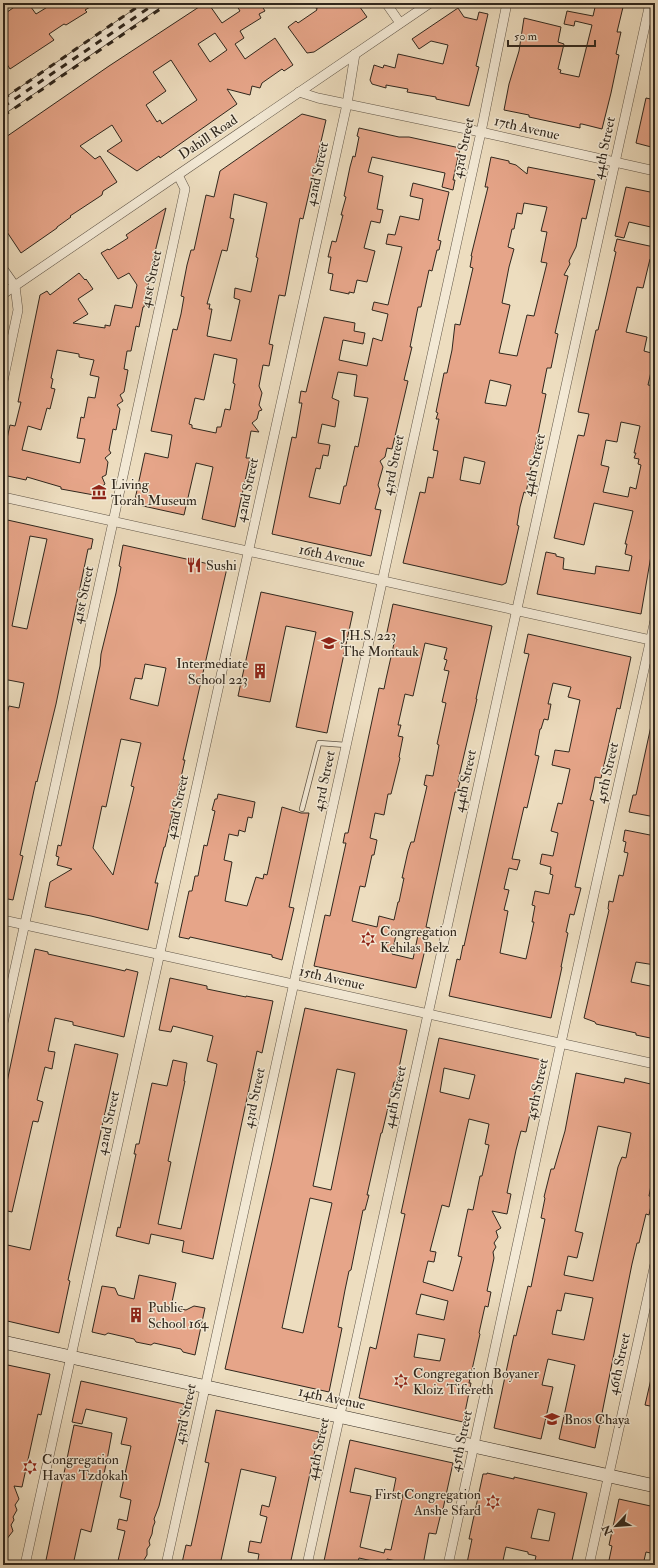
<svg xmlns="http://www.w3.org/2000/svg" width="658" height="1568" font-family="'IM FELL Double Pica',serif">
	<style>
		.building { fill: #e6a589; stroke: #30271d; fill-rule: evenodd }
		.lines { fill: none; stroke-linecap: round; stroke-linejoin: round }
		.service-casing { stroke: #5f5446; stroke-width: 6 }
		.minor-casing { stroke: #5f5446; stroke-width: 10 }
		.secondary-casing { stroke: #30271d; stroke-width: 14 }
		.service { stroke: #f3e9d5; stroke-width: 4.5 }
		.minor { stroke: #f3e9d5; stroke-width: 9 }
		.secondary { stroke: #f3e9d5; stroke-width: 13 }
		.rail { stroke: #30271d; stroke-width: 3; stroke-dasharray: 7 7; stroke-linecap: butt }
		.labels { text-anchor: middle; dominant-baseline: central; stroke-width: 3; stroke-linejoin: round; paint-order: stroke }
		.street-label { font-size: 14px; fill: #30271d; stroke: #f3e9d5 }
		.poi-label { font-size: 14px; fill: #30271d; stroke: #f3e9d5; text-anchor: start }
	</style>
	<rect width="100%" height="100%" fill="#edddbf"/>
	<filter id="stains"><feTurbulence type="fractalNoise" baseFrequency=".005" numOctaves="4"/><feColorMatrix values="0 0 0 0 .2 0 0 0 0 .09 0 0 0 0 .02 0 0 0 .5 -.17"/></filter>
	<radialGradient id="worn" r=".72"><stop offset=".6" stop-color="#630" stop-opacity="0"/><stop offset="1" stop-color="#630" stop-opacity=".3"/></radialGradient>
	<g class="building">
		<polygon points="20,3 28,3 36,14 54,3 97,3 85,10 87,12 66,25 64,24 49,34 54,40 10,69 3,58 3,15"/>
		<path d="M205,3H208L222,23L240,11L235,3H260L265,11L259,14L261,18L240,31L244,38L235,44L245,59L275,38L293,65L284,71L282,69L262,83L260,88L252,86L250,95L227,89L237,104L160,158L159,156L137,171L107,151L122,141L112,125L80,146L95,159L100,156L117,182L103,191L102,195L70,216L71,217L57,227V228L21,253L7,232L8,231L3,223V139L109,66ZM215,33L227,50L210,62L198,44ZM171,60L197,100L162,124L160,120L157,122L146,105L166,91L153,72Z"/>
		<polygon points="315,3 357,3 367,17 314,52 307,53 288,27 296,21 298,23 317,10 316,8 318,8"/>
		<polygon points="596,3 624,3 617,32 621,32 616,54 619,55 611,93 602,129 582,124 580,124 580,128 529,117 529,115 504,110 509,84 519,51 524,18 561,27 558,42 564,44 558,69 561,70 560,73 579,77 592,25 575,21 574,26 564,24 567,11 593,16"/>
		<polygon points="458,8 464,17 477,20 479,12 488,14 476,66 479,67 469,106 436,99 436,97 407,92 408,89 386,85 386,88 372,84 370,80 374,65 383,68 384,65 395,68 398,54 443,64 448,45 431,41 419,49 412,39"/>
		<polygon points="646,98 655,100 655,148 636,143"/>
		<path d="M302,114L326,120L303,219L300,218L285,296L279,295L269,344L273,345L269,366L263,365L259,386L262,393L259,405L262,410L259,411L257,419L252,423L259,432L251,431L246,458H250L235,527L202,519L213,467L196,463L184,515L134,504L145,453L168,458L172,435L151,431L173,329L177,330L181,314L184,297L181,296L187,265L191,250H194L206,195L214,197L220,171ZM234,194L267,203L256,257L258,258L251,292L235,288L234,298L240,300L231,341L207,336L212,309H209L210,304H207L222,250L227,251L234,219L230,218ZM214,354L237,359L233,383L235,384L230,410L225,409L221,427H217L216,433L192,428V425L189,424L195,398L204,400Z"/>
		<polygon points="359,128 399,137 409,137 460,148 453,180 455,180 453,190 442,187 445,173 372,157 368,172 383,176 377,209 383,210 380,223 371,221 364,248 375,251 367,282 357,280 354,293 349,292 349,294 330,290 333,274 328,273 331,257 328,257 332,241 336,242 343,215 341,215 346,197 344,196 350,167 353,156 355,157 359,137 357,136"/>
		<path d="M491,157L509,161V163L516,165L527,174L528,167L595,180L586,219L582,218L576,247L569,261L570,264L564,275L568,276L555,333L558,334L551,368H547L542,393L546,394L530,472L526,493L524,492L520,507L517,525L519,526L506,583L502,585L403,563L420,492L425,493L428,477L433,478L438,451L433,450L439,419H436L438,413L436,412L444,373H447L452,350L455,324L460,325L470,281L473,268L470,267L472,256H471L488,187H485ZM524,203L547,207L541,231L547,232L541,262L547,263L534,316L527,315L517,356L499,353L510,305L502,303L509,267L514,249L508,247L512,229H514L517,213L522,214ZM490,380L511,385L506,406L485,403ZM464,457L485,462L480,484L460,480Z"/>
		<path d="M413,183L449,192L438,240L441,241L439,250H437L432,271L429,270L421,307H418L410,347H412L404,380L408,381L392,449L387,448L385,457L380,461L383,467L378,485L380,490L375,509L381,510L371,556L272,534L292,437L296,438L298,426L302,403H299L301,391L306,392L324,317L355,323L354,331L365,333L363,344L343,340L339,360L367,366L373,338L382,341L388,314L372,310L374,302L388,305L402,247L386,244L388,234L395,235L400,216L419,220L423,199L410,196ZM338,372L357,375L354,396L368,398L358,447L355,446L346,486H344L340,504L309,497L316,468L320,469L323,455L328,456L330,445L318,443L322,424L335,427L339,401L332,398Z"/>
		<polygon points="626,187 655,193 655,228 629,222 624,238 615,236"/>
		<path d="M166,208L152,264L144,307H143L139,327L136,326L131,351H127L124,369L128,370L124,392L120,395L123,401L117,405L120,409L116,430L113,429L109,450L111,453L105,458L108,462L106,475L102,477L105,484L100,488L105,497L61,489V487L27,477L26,480L3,475V457L10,425L15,426L21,402H18L40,295L47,291L50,295L79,273L85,280L86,279L93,289L78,299L88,314L73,323L105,328V325L110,326L115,305L132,308L137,285L129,273L118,279L101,253L108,249L109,250L128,238L126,235ZM57,350L79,354V357L94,360L90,375L99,377L95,398L88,397L84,418L81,417L77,438L85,439L80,463L22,450L28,426L41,430L47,408L50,409L55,389L51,388L53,379L51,378Z"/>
		<path d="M617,239L654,247L651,259H650L643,288L637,287L626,332L647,337L644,351L655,354L648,385L655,386V532L652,536L653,544L641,614L537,594L546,552L556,554V556L564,558L563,569L595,574L596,566L629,571L632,556L625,554L627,544H625L633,511L594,503L584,545L554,538L578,435L584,436L589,414L578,412L596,330H598L606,296L616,252L614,251ZM621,422L640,426L634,453H636L634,458L639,459L638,464L641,465L636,489L630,487L628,497L603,492L609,467L601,465L606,440L617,442Z"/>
		<path d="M3,519L93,539L91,549H88L56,704L37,782L36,781L20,855L23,856L13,900L3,898V713L7,714L9,706L19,708L24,683L3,679ZM30,536L47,539L27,629L12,626Z"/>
		<path d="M123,545L227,568L183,760H185L165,847H164L155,883H158L148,930L91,916L45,907L50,882L72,869L57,865L59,857L56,856L58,845L61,846L100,666L101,654L116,593L121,567L119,566ZM145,664L166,668L158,706L130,699L135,678L142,679ZM121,739L141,743L131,786L134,787L113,875L93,848L102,806L106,807Z"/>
		<polygon points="261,592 353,612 327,733 296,727 316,632 286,626 270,702 238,696"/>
		<path d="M393,604L492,626L476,699H477L458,781L460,782L457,792H455L426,927L430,928L416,988L314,966L325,915L330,916L346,843H343L345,833H348L379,688L384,689L386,679L395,639L386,637ZM425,643L447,648L444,659L447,660L444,670L449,671L442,702L446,703L437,744L439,745L433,776L426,775L424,785L427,786L414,842H411L408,851L402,878H404L399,902H398L394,920L379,916L377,927L352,921L360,886L365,887L372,855H374L377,840L370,838L375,813L384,815L388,794H391L400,758L399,757L403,737L398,736L401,725H398L405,694L413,696ZM397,930L418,935L413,959L392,954Z"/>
		<path d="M528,634L631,657L620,709L617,708L601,778L595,777L593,789L590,800L594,801L575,887L581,888L574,915L570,914L566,932L568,933L561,967H562L551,1018L449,996L457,959L460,960L463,945L464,946L526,666L529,654L524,653ZM553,683L571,687L568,697L580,700L569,752L555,750L552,765L570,769L562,804L558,803L551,831L558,833L553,856L542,854L540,864L551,867L550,874L553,875L549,894L535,891L532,905L535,906L532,922H534L526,959L500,953L508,911L504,910L509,890L504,889L509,868L517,870L520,860L512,859L524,807L527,808L539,756L535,755L540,729H541L544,719L548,720L551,704H548Z"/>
		<polygon points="651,726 655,727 655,817 629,812 633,795 636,795"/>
		<polygon points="218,794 255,802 252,818 248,817 245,832 239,830 238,836 229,834 224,860 232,862 225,901 247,906 256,877 263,879 264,874 267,875 282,807 301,813 309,813 289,907 294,908 282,960 272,957 272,955 190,937 189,939 179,937 189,891 192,891 195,876 198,876 204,845 207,846 215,811 212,810 215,799 217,799"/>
		<polygon points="625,830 655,836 655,864 652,878 655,879 655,943 652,955 655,956 655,965 636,962 631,982 655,987 655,1039 636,1035 636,1033 596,1024 595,1022 584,1018 609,910 608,909 609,901 613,902 619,875 623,876 628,853 624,852 626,842 623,841"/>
		<polygon points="35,949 48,952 48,954 112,968 125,971 126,969 138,972 124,1037 73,1025 73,1022 55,1018 48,1051 55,1052 52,1069 45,1067 37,1100 43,1102 38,1122 33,1121 12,1212 3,1210 3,1101"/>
		<polygon points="170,978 207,986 207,989 246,997 246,996 273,1001 262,1053 257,1051 213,1259 182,1252 184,1241 151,1234 149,1244 116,1236 118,1227 120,1228 136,1154 134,1154 136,1144 139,1144 152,1083 167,1086 173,1060 187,1063 184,1081 185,1081 168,1161 171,1162 158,1224 181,1229 215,1074 217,1064 207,1061 213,1036 173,1026 171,1032 159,1030"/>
		<path d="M305,1008L407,1030L396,1082H394L382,1133H381L367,1195H369L365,1210H363L351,1270L349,1271L345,1290L338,1327L342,1328L329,1392L225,1369L272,1162ZM337,1069L355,1073L331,1190L313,1186ZM310,1198L332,1203L303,1333L282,1328Z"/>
		<path d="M439,1038L542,1060L526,1132L521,1131L516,1150L507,1193L511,1194L507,1214L492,1211L501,1228L496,1231L498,1237L494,1243L496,1247L493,1252L494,1258L487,1291L491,1292L488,1307L485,1306L479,1333L480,1334L469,1383H471L463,1422L359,1398L370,1347L376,1349L379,1335L405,1214L401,1213ZM444,1068L475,1075L469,1099L440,1092ZM469,1119L489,1124L485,1144L489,1145L482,1176H480L473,1210L468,1209L458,1256L462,1257L453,1291L423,1282L428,1261L434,1262L436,1252L430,1251L442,1205L449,1207ZM421,1294L448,1301L444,1320L416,1314ZM418,1334L445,1339L440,1361L414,1357Z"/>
		<polygon points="75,1044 118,1054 68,1280 70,1281 59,1333 3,1320 3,1244 30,1250"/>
		<path d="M576,1073L624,1083L625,1078L655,1085V1164L649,1196L653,1197L649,1215L646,1214L639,1243H637L632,1264L595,1448L559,1439L575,1365L548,1359L542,1385L553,1387L541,1439L494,1428L514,1335L516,1336L528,1286L531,1287L545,1219L541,1218L545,1198L544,1197L551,1169H554L565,1131ZM598,1126L631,1133L626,1158L622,1157L618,1167L593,1281L564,1275L568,1256L577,1258L583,1233L575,1231L576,1227ZM565,1293L593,1298L584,1340L552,1334L557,1310L561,1311Z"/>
		<polygon points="139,1275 176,1283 171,1307 186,1310 194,1306 205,1308 195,1355 183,1352 181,1349 154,1343 151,1345 136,1342 134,1339 108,1333 105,1335 92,1332 102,1286 115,1288 118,1295 134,1299"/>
		<polygon points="3,1364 50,1374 41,1415 38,1414 22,1487 14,1486 19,1499 15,1505 17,1510 13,1517 14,1520 11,1525 13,1531 3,1544"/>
		<polygon points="651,1379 655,1380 655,1407 645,1405"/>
		<polygon points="81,1381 184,1404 159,1506 154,1519 155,1522 153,1527 152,1534 149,1541 150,1545 147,1549 147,1555 144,1560 146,1565 117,1565 125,1531 117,1529 119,1519 127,1521 131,1500 120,1497 131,1446 121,1444 127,1418 86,1409 82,1424 72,1422"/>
		<polygon points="216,1410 319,1432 290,1565 257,1565 259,1554 248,1552 250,1541 261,1543 267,1517 260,1515 262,1505 269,1507 276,1477 241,1469 220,1565 190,1565 182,1563 186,1545 191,1546 197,1519 209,1463 205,1462"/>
		<polygon points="74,1425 112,1433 107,1460 91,1532 81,1529 73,1565 45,1565"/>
		<path d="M350,1440L453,1463L443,1509H442L436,1534L429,1533L423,1565H414L387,1559L386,1564L359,1558L357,1565H341L324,1561ZM355,1468L396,1478L393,1493L403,1495L391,1550L385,1549L384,1553L360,1547L371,1496L350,1492Z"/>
		<path d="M487,1473L514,1479V1477L587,1493L571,1565H534L536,1556L528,1554V1552L506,1547L502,1565H476L467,1563L472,1539H469L483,1474H487ZM538,1509L555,1513L549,1541L531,1538Z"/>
		<polygon points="619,1499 655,1507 655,1554 646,1552 643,1565 608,1565 612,1546 609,1545"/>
	</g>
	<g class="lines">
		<g class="service-casing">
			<polyline id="service" points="302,809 319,743 346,745"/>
		</g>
		<g class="minor-casing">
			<g id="minor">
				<polyline points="386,3 400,23"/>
				<polyline points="299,92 318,98 481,132 655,171"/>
				<polyline points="3,269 15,286 18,310 3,381"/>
				<polyline points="3,294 430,3"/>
				<polyline points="3,497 655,641"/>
				<polyline points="3,920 655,1064"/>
				<polyline points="3,1023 113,522 185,189 178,175"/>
				<polyline points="25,1565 347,104 355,54"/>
				<polyline points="166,1565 481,132 507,3"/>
				<polyline points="307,1565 650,3"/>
				<polyline points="448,1565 564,1029 655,620"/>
				<polyline points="589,1565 655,1264"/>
			</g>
		</g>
		<g class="secondary-casing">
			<g id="secondary">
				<polyline points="3,107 155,3"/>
				<polyline points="3,1342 655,1486"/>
			</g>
		</g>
		<use href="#service" class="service"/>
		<use href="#minor" class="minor"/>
		<use href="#secondary" class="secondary"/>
		<g class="rail">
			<polyline points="3,99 143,3"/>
			<polyline points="3,107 156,3"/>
			<polyline points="3,116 169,3"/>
		</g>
	</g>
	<defs>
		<g id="museum-bare" transform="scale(1.2)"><path d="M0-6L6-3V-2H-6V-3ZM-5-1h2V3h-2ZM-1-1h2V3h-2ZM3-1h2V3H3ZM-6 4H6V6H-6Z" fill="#8f2418" stroke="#f3e9d5" stroke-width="2.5" paint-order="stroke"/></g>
		<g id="restaurant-bare" transform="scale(1.2)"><path d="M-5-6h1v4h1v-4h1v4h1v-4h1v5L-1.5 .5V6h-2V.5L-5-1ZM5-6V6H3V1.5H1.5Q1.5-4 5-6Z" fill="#8f2418" stroke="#f3e9d5" stroke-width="2.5" paint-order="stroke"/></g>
		<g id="school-bare" transform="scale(1.2)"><path d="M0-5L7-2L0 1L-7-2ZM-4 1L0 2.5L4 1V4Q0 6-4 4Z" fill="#8f2418" stroke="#f3e9d5" stroke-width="2.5" paint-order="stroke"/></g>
		<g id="building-bare" transform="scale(1.2)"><path d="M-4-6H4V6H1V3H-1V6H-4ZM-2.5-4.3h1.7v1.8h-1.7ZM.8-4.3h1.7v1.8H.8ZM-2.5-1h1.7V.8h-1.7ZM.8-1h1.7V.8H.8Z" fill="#8f2418" stroke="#f3e9d5" stroke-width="2.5" paint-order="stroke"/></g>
		<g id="synagogue-bare" transform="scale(1.2)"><path d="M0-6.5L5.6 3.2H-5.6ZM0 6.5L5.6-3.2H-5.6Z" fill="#8f2418" stroke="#f3e9d5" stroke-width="2.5" paint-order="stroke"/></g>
	</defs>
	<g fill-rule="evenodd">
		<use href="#museum-bare" x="99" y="492"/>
		<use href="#restaurant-bare" x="194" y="565"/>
		<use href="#school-bare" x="329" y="643"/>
		<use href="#building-bare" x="260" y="671"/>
		<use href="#synagogue-bare" x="368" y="939"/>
		<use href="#building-bare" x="136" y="1315"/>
		<use href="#synagogue-bare" x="401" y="1381"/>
		<use href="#school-bare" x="552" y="1419"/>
		<use href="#synagogue-bare" x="30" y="1467"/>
		<use href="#synagogue-bare" x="493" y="1502"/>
	</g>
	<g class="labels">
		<g class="street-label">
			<text transform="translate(527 128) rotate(13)">17th Avenue</text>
			<text transform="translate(208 137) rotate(-34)">Dahill Road</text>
			<text transform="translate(463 148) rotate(-78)">43rd Street</text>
			<text transform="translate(604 148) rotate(-78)">44th Street</text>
			<text transform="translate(317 174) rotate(-78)">42nd Street</text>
			<text transform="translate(151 279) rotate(-78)">41st Street</text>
			<text transform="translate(393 465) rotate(-78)">43rd Street</text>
			<text transform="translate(534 465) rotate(-78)">44th Street</text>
			<text transform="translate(247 490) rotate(-78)">42nd Street</text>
			<text transform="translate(332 556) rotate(12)">16th Avenue</text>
			<text transform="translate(83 595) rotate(-78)">41st Street</text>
			<text transform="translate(607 773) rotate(-77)">45th Street</text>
			<text transform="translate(324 781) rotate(-78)">43rd Street</text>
			<text transform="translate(465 781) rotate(-78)">44th Street</text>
			<text transform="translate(177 807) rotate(-78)">42nd Street</text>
			<text transform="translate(332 978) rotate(13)">15th Avenue</text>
			<text transform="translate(537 1089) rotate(-78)">45th Street</text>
			<text transform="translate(395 1097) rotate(-78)">44th Street</text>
			<text transform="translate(254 1098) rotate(-78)">43rd Street</text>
			<text transform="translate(108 1123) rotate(-78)">42nd Street</text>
			<text transform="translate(619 1364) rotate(-78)">46th Street</text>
			<text transform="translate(332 1398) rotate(12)">14th Avenue</text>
			<text transform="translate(185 1414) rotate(-78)">43rd Street</text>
			<text transform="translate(461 1441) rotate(-78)">45th Street</text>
			<text transform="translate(318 1449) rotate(-78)">44th Street</text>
		</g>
		<g class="poi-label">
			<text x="111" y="484">Living<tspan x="111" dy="16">Torah Museum</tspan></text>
			<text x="206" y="565">Sushi</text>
			<text x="341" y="635">J.H.S. 223<tspan x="341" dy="16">The Montauk</tspan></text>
			<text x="248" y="663" text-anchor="end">Intermediate<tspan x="248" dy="16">School 223</tspan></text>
			<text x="380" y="931">Congregation<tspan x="380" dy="16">Kehilas Belz</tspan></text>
			<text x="148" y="1307">Public<tspan x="148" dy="16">School 164</tspan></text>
			<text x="413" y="1373">Congregation Boyaner<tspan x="413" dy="16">Kloiz Tifereth</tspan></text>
			<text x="564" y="1419">Bnos Chaya</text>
			<text x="42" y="1459">Congregation<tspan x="42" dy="16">Havas Tzdokah</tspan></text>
			<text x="481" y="1494" text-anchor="end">First Congregation<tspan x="481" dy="16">Anshe Sfard</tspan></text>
		</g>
	</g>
	<rect width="658" height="1568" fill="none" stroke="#edddbf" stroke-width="16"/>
	<rect x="4" y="4" width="650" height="1560" fill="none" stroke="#30271d" stroke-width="2"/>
	<rect x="8" y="8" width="642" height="1552" fill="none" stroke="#30271d"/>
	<g transform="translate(616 1526) rotate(244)" stroke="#f3e9d5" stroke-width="3" paint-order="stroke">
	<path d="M0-3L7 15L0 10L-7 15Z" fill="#30271d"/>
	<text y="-6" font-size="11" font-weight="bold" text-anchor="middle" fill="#30271d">N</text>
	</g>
	<path d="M508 40v6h87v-6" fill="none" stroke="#30271d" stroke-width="2"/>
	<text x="514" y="40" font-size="12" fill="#30271d" stroke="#f3e9d5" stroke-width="3" paint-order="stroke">50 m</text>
	<rect width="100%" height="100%" filter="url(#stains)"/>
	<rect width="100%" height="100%" fill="url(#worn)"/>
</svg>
